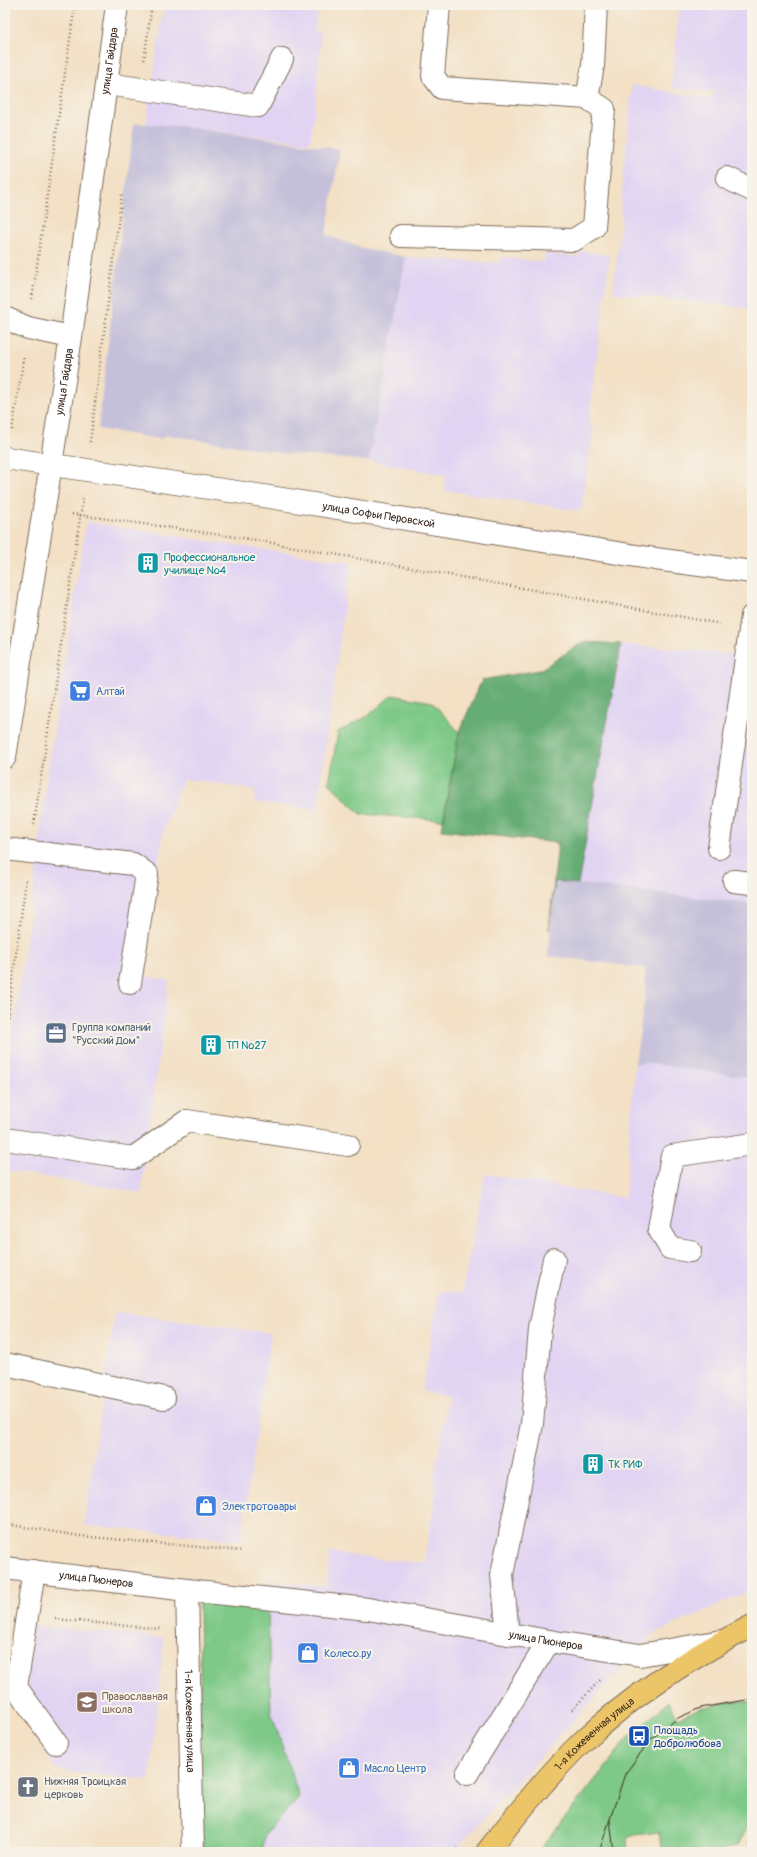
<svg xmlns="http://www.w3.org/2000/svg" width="757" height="1857" font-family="Pangolin,sans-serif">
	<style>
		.built { fill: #e1d4f3 }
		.industrial { fill: #c5c0da }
		.green { fill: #7ec987; stroke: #5c7a52 }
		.forest { fill: #66ad74; stroke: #506c49 }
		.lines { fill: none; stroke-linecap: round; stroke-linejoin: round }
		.minor-casing { stroke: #7b6a58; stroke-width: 24 }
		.major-casing { stroke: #7b6a58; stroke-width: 24 }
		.path { stroke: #7b6a58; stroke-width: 2.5; stroke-dasharray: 1 3; stroke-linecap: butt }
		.minor { stroke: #fff; stroke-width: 22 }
		.major { stroke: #edc569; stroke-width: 22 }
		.tram { stroke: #3b2a1e; stroke-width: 1 }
		.labels { text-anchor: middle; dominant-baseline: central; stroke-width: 4; stroke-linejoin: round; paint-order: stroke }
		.street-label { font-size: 11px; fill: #3b2a1e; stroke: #f7f3e8 }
		.culture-label { font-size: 11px; fill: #0d838f; stroke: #f7f3e8; text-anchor: start }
		.shop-label { font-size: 11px; fill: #366cbe; stroke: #f7f3e8; text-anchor: start }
		.service-label { font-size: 11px; fill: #4e5e75; stroke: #f7f3e8; text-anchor: start }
		.education-label { font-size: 11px; fill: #785e54; stroke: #f7f3e8; text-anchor: start }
		.transit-label { font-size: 11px; fill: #164399; stroke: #f7f3e8; text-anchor: start }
		.worship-label { font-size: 11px; fill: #5b616d; stroke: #f7f3e8; text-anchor: start }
	</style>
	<rect width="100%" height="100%" fill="#f7f3e8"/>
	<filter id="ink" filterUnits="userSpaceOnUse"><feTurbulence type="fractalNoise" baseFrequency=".025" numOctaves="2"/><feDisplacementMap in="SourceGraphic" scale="8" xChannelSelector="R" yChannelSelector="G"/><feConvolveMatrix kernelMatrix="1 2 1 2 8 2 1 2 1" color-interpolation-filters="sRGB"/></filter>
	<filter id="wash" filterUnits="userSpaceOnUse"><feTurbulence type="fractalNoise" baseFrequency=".012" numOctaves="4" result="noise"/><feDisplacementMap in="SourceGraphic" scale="16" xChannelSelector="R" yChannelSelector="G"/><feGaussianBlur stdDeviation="0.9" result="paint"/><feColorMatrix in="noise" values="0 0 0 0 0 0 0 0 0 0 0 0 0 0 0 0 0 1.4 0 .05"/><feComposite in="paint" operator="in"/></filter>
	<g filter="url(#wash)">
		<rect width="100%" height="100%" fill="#f3e0c5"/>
		<g class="built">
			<polygon points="164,5 318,5 315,31 321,33 316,102 310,143 178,126 146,124"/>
			<polygon points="679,5 752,5 752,309 613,293 622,212 620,211 632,85 711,99 715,92 672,88"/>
			<polygon points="579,251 610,255 588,425 593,426 593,431 581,511 444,490 446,475 369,461 406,257 499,263 500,257 544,262 545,253 578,257"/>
			<polygon points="86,522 220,543 352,562 346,594 317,810 254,802 255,790 183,779 163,833 140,976 169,980 141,1193 5,1170 5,1087 35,879 47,774"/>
			<polygon points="621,644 752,656 752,904 578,884"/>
			<polygon points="646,1063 752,1078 752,1590 653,1634 464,1840 455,1852 262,1852 265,1834 299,1797 271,1712 268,1581 327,1587 329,1552 375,1559 424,1563 435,1497 434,1476 448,1396 422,1391 439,1291 462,1293 485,1174 625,1198 635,1064"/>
			<polygon points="115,1312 271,1333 241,1540 84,1525"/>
			<polygon points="26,1625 164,1638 150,1780 68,1772 55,1769 26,1717"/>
		</g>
		<g class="industrial">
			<polygon points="134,123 178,126 340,149 326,235 364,249 406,257 369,461 289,454 168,435 160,439 98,429"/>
			<polygon points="555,881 752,904 752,1078 646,1063 635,1064 646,990 645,968 548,956"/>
		</g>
		<g class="green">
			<polygon points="392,695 432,702 459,732 443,820 360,814 329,783 338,732 368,716"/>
			<polygon points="199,1602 268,1611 271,1712 299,1797 265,1834 262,1852 203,1852"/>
			<polygon points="734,1701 752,1702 752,1818 738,1845 715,1852 662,1852 659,1832 628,1836 629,1852 538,1852 629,1737 668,1702 678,1718 700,1708"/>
		</g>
		<polygon class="forest" points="583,642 621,644 578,884 555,881 549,930 558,843 442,830 459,732 482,680 540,670"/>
	</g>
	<g filter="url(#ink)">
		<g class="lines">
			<g class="minor-casing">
				<g id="minor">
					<polyline points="107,84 258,106 282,59"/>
					<polyline points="587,98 593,66 596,5"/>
					<polyline points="727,178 752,190"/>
					<polyline points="401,236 574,240 594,227 604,109 587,98 442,88 433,76 439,5"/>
					<polyline points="5,318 28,328 71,337"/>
					<path id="s1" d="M5,458L257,495L655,559L752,572"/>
					<path id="s2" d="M5,757L71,337L117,5"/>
					<polyline points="719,848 752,616"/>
					<polyline points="5,849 133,864 147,874 130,983"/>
					<polyline points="734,881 752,883"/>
					<polyline points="5,1139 133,1158 187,1121 348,1145"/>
					<polyline points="690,1251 670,1248 659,1229 672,1156 752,1144"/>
					<polyline points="5,1364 164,1398"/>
					<path id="s3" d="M5,1568L187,1590L368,1609L549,1641L640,1655L722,1641"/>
					<polyline points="34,1571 16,1687 56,1743"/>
					<path id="s4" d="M187,1590L193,1852"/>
					<polyline points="508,1634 502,1575 532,1424 540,1329 554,1259"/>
					<polyline points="467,1774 549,1641"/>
				</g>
			</g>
			<g class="major-casing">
				<g id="major">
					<path id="s5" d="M487,1852C517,1814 548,1775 582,1742C632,1695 691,1657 752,1626"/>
				</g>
			</g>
			<g class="path">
				<polyline points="144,60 152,5"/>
				<polyline points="32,299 75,5"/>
				<polyline points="12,430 24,356"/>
				<polyline points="90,442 122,193"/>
				<polyline points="72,514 250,539 722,624"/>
				<polyline points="34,824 83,498"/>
				<polyline points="5,1036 26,880"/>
				<polyline points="5,1524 80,1536 242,1551"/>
				<polyline points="55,1619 160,1629"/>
				<polyline points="572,1710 602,1678"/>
				<polyline points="750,1845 752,1841"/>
				<polyline points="455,1852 458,1847"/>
			</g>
			<use href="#minor" class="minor"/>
			<use href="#major" class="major"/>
			<g class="tram">
				<polyline points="610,1820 614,1852"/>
				<polyline points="599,1852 625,1774 651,1739 678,1718 700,1708 752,1699"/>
			</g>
		</g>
	</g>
	<defs>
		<g id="building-square" transform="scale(1.15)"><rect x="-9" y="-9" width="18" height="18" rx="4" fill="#0f9aa8" stroke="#f7f3e8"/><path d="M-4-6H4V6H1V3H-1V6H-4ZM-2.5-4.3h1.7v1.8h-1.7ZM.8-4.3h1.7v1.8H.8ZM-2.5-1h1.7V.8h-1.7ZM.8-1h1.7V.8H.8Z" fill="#fff"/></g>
		<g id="supermarket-square" transform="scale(1.15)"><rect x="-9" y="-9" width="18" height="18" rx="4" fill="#3f7fe0" stroke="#f7f3e8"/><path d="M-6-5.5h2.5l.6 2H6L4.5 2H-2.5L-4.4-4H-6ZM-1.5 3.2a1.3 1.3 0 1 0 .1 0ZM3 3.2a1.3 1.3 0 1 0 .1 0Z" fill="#fff"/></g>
		<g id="office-square" transform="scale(1.15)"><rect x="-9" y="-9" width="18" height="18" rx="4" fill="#5c6f8a" stroke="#f7f3e8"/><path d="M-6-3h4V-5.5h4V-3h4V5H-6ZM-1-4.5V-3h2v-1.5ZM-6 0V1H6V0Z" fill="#fff"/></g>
		<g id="shop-square" transform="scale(1.15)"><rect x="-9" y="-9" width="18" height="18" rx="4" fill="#3f7fe0" stroke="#f7f3e8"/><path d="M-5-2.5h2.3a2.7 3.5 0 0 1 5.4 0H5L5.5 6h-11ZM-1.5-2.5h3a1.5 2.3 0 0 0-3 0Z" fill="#fff"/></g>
		<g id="school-square" transform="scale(1.15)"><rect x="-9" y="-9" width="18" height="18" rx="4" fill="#8d6e63" stroke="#f7f3e8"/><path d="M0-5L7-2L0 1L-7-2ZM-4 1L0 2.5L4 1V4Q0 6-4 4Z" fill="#fff"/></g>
		<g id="bus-square" transform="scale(1.15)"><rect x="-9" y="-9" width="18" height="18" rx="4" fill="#1a4fb4" stroke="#f7f3e8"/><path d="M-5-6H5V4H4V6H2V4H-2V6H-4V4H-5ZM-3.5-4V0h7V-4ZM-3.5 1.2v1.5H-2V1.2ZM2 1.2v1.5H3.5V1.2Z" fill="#fff"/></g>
		<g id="church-square" transform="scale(1.15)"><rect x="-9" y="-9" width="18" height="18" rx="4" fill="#6b7280" stroke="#f7f3e8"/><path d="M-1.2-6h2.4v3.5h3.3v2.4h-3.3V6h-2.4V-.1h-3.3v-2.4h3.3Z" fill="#fff"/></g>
	</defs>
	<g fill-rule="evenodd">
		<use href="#building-square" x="148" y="563"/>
		<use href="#supermarket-square" x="80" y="691"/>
		<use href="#office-square" x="56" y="1033"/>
		<use href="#building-square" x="211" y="1045"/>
		<use href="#building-square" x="593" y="1464"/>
		<use href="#shop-square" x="206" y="1506"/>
		<use href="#shop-square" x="308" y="1653"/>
		<use href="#school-square" x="87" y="1702"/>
		<use href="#bus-square" x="639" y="1736"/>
		<use href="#shop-square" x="349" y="1768"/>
		<use href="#church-square" x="28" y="1787"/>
	</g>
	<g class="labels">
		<g class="street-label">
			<text stroke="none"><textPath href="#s2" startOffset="704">улица Гайдара</textPath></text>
			<text stroke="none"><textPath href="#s2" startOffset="380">улица Гайдара</textPath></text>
			<text stroke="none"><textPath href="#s1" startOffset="378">улица Софьи Перовской</textPath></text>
			<text stroke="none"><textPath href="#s3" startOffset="92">улица Пионеров</textPath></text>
			<text stroke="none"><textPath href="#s3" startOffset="546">улица Пионеров</textPath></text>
			<text stroke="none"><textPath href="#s4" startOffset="131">1-я Кожевенная улица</textPath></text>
			<text stroke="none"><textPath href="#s5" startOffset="160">1-я Кожевенная улица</textPath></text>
		</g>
		<g class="culture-label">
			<text x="164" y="557">Профессиональное<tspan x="164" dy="13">училище №4</tspan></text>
			<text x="226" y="1045">ТП №27</text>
			<text x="608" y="1464">ТК РИФ</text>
		</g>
		<g class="shop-label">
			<text x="96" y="691">Алтай</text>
			<text x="222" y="1506">Электротовары</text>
			<text x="324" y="1653">Колесо.ру</text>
			<text x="364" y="1768">Масло Центр</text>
		</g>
		<g class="service-label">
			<text x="72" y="1027">Группа компаний<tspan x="72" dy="13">"Русский Дом"</tspan></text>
		</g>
		<g class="education-label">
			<text x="102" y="1696">Православная<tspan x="102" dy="13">школа</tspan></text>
		</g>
		<g class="transit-label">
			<text x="654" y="1730">Площадь<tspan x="654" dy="13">Добролюбова</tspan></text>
		</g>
		<g class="worship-label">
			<text x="44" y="1781">Нижняя Троицкая<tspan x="44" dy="13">церковь</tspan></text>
		</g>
	</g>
	<rect width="757" height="1857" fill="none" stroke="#f7f3e8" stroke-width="20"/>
</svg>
